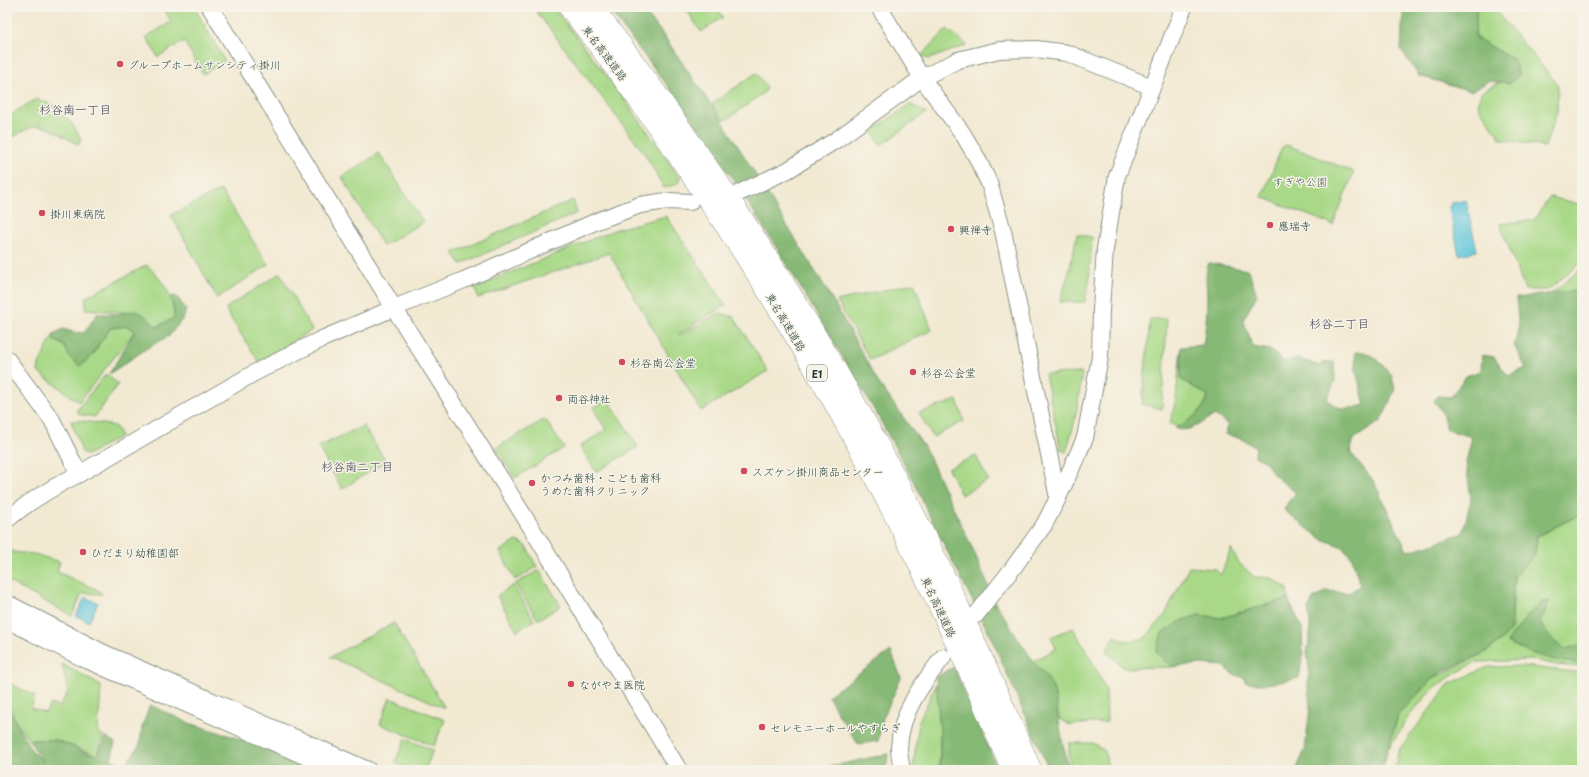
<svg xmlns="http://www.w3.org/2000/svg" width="1589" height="777" font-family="'Playpen Sans','Klee One',sans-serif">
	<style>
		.green { fill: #a9d988; stroke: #648b5e }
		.forest { fill: #86b974; stroke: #527b54 }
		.water { fill: #5ec6db; stroke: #3e8288 }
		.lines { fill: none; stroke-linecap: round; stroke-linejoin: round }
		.secondary-casing { stroke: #889383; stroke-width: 18 }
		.highway-casing { stroke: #889383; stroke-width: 22 }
		.secondary { stroke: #fff; stroke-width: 16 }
		.highway { stroke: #fff; stroke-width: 21 }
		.poi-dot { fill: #d1495b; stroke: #f7f3e8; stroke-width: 1.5 }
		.labels { text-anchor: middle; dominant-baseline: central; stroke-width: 3; stroke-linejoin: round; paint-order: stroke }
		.shield { fill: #f7f3e8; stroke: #60746a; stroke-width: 1 }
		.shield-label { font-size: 10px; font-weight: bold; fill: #1f3d34 }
		.street-label { font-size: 11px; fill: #1f3d34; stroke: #f7f3e8 }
		.poi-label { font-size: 11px; fill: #1f3d34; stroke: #f7f3e8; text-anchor: start }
		.park-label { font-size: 11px; fill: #3b5c45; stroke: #f7f3e8 }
		.neighbourhood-label { font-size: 12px; font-weight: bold; fill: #62606a; stroke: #f7f3e8 }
	</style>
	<rect width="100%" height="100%" fill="#f7f3e8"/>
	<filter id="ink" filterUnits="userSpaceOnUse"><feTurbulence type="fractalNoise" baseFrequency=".025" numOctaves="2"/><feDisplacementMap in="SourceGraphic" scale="8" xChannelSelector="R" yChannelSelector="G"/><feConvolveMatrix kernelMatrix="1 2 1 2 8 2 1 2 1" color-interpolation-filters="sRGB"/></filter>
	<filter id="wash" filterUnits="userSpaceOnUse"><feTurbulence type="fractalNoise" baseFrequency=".012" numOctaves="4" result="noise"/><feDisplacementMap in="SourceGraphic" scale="16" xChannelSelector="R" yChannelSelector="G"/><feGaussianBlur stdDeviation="0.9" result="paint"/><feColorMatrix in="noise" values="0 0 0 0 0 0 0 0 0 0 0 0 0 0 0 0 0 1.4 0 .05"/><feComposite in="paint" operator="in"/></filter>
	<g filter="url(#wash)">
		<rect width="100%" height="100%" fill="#f2e9d2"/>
		<g class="green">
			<polygon points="163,7 194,7 225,61 203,74 184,41 158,57 146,37 171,22"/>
			<path d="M533,7H553C597,62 640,119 680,178L677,184L664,188L645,154Z"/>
			<polygon points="685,7 716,7 723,17 701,32"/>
			<polygon points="1474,7 1492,7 1558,85 1557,111 1545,147 1501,139 1478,106 1481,92 1515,74 1481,47 1472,25"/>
			<polygon points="947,29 967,45 929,59 921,56"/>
			<polygon points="756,73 766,86 766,91 729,118 723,120 712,104"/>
			<path d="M37,99L55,106L72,124L81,139L79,145C70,140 49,126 39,126C27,127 16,135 7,141C7,136 6,130 7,125C9,112 27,105 37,99Z"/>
			<polygon points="910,104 926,113 881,145 872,131"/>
			<polygon points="1287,145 1354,172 1333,225 1262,197 1282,147"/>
			<polygon points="379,153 423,222 383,246 342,177"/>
			<polygon points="221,190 268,265 217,298 171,215"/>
			<polygon points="1550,197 1582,205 1582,262 1548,290 1525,290 1500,224 1534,220"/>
			<polygon points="573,200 577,213 461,264 453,253"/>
			<polygon points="666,216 726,305 679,334 680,335 720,313 734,317 768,371 701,411 609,253 478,298 475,287 617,229"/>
			<polygon points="1077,234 1092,237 1089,283 1085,302 1060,302 1070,268"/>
			<path d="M147,265C163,282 173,293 174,318L156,327L143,314L85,309L86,297Z"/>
			<polygon points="1582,268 1582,294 1552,293"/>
			<polygon points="280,273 312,330 259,362 228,314 226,308"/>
			<polygon points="914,283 932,330 870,360 837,301"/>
			<polygon points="1150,319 1167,319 1162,409 1142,404"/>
			<polygon points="128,326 135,331 79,402 38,372 39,364 54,334 66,348 93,355 99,344 111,328"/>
			<path d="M1181,347V379L1208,396C1205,407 1192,423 1180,426C1177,426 1173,425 1170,424L1176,399Z"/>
			<path d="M1082,373C1079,401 1075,424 1066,452L1061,450L1045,374Z"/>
			<polygon points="106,374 118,384 95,417 81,415 76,411"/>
			<polygon points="608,399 638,447 596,472 580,446 606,430 593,408"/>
			<polygon points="957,400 964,421 933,437 919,413"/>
			<polygon points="545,419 564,448 515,478 496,448"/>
			<polygon points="71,421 84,421 115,426 121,436 87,455 82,452"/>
			<polygon points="363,426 386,461 342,489 318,447"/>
			<polygon points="976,456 988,480 961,495 948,468"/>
			<polygon points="1577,516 1582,519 1582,645 1564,650 1547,636 1540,622 1549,601 1540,603 1507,642 1514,646 1572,663 1582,663 1582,667 1557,665 1532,660 1476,662 1453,675 1431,690 1407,719 1389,748 1398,715 1432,679 1486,652 1502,640 1512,628 1514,576 1535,555 1537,536"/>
			<polygon points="517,541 526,546 537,567 515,580 500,551"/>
			<polygon points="7,545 13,552 34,554 60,562 57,572 98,590 102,594 82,593 72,616 7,581"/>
			<polygon points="1231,549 1239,563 1254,577 1271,578 1287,588 1288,599 1221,618 1199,615 1181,621 1156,652 1171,667 1124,668 1106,651 1115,636 1126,641 1144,639 1165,615 1189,567 1215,569 1221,575"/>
			<polygon points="539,570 561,606 538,620 515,584"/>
			<polygon points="513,585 534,620 517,631 497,596"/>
			<polygon points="394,623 445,708 330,657"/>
			<polygon points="1073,628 1090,657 1106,690 1107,722 1070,725 1059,718 1055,696 1033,661 1056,649 1051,637"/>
			<polygon points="62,664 101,686 98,732 103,736 97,755 56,740 29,740 17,723 7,700 7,682 35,696 31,708 45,713 51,704 59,707 68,692"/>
			<polygon points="1522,666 1582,673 1582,770 1394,770 1399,750 1449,684 1488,667"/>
			<polygon points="937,682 940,735 939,770 913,770 919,721"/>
			<polygon points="390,698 445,720 434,746 380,724"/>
			<polygon points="405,739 433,750 425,770 413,770 395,763"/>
			<polygon points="1069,743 1093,743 1105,751 1108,770 1072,770 1069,753"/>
		</g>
		<g class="forest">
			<polygon points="607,7 641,7 661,32 725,125 831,297 878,382 925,448 975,554 992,595 994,607 994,601 1033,661 1047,677 1054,690 1063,745 1070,770 1049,770 991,637 928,513 917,488 878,416 775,245 734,181 678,99"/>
			<polygon points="1403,7 1477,7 1475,37 1513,59 1519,75 1511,83 1489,81 1472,91 1419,76 1401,49"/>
			<path d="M1209,263L1248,270L1257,295L1243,320L1253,347L1270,350L1284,362L1299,359L1319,366L1325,362H1334L1335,380L1327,399C1339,412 1349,409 1365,405L1356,371L1355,352H1364L1377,359L1391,374L1395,389L1381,421L1354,439L1350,452L1373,480L1407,551C1427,547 1444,539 1463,533L1471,499L1466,462L1472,437L1447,430L1441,410L1434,401L1438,396L1451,397L1466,376L1481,371L1482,355L1494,357L1508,376L1526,368L1514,345L1519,330L1516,298L1571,291L1582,294V519L1577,516L1537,536L1535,555L1514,576L1510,631L1502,640L1486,652L1443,671L1432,679L1410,702L1398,715L1382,770H1296L1305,750L1310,707L1308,685L1309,667L1307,653L1310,635V620L1308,610L1313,599L1321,595L1325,591L1349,593L1360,586L1352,558L1343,547L1322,539L1300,523L1284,510L1288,502L1296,493L1273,474L1267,463L1255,456L1256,447L1242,439L1225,434L1228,425L1215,415C1202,422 1190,434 1175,428C1189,421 1204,412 1208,396L1181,379V347L1203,345C1206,329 1207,313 1207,298C1207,285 1204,276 1209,263Z"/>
			<path d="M176,296L186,309L184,317L169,336L149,347L109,374L135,331L128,326L111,328L99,344L93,355L80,366L68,356C66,346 63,344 53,340L54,334L63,329L73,332L84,333L97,314H119L134,311L143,314L157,327L174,318V309L170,297Z"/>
			<path d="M1288,599L1302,628L1303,653L1299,678C1285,681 1259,687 1246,682L1245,678L1232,674L1224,666L1201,664L1171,667L1156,652L1162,633L1181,621L1199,615L1221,618Z"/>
			<path d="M1550,601L1540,622C1547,635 1553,642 1566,649L1582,644V663C1561,664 1525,653 1507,642L1526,617L1540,603Z"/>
			<polygon points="891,651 901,678 883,718 878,741 858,744 839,715 828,696"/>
			<polygon points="954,667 998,770 940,770 940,735 936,677"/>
			<polygon points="150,705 189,723 250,742 292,759 308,768 309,770 7,770 7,707 30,748 44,763 29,740 56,740 87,753 97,755 106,737 115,743 111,760 126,764 140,744 142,727"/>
			<polygon points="888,754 886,770 814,770"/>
		</g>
		<g class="water">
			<polygon points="1466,200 1477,251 1459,255 1449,208 1451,203"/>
			<polygon points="85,597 98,603 89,622 76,616"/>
		</g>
	</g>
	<g filter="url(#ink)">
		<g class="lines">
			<g class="secondary-casing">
				<g id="secondary">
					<polyline points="210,7 394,308 529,524 679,770"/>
					<polyline points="879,7 922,78 963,134 977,158 989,183 1003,231 1058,498"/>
					<polyline points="741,192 788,170 836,140 922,78 958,60 999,50 1036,49 1067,53 1152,87"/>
					<polyline points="7,359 52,420 79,474"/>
					<path d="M7,520C29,501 53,487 79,474L256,372L322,339L394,308L464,280L597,221L640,205L667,201L690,202"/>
					<polyline points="7,603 104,653 368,770"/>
					<polyline points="976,615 1013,568 1044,525 1058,498 1085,438 1100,357 1101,310 1105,249 1117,176 1184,7"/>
					<polyline points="7,620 82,658 336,770"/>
					<path d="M902,770C901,763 899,755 899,748C900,713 922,684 943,657"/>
				</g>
			</g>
			<g class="highway-casing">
				<g id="highway">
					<path d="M569,7C607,55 642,104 677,154C763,277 840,405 907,540C945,615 979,692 1012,770"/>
					<path d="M592,7C628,52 661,100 694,147C760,242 821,340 876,441C934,548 983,659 1031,770"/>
				</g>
			</g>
			<use href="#secondary" class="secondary"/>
			<use href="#highway" class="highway"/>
		</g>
	</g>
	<g class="poi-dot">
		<circle cx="120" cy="64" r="4"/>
		<circle cx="42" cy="213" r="4"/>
		<circle cx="1270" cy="225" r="4"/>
		<circle cx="951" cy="229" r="4"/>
		<circle cx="622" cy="362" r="4"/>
		<circle cx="913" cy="372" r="4"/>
		<circle cx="559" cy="398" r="4"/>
		<circle cx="744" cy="471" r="4"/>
		<circle cx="532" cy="483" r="4"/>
		<circle cx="83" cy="552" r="4"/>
		<circle cx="571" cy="684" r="4"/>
		<circle cx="762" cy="727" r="4"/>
	</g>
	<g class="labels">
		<rect class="shield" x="807" y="365" width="20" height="16" rx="3"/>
		<g class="shield-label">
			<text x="817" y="373">E1</text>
		</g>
		<g class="street-label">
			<text transform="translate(605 53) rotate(53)">東名高速道路</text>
			<text transform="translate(786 322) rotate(59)">東名高速道路</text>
			<text transform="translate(939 607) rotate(65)">東名高速道路</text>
		</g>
		<g class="poi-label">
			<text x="128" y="64">グループホームサンシティ掛川</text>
			<text x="50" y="213">掛川東病院</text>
			<text x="1278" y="225">應瑞寺</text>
			<text x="959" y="229">興禅寺</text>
			<text x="630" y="362">杉谷南公会堂</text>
			<text x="921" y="372">杉谷公会堂</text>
			<text x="567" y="398">両谷神社</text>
			<text x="752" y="471">スズケン掛川商品センター</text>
			<text x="540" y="477">かつみ歯科・こども歯科<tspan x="540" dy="13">うめた歯科クリニック</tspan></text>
			<text x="91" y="552">ひだまり幼稚園部</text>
			<text x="579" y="684">ながやま医院</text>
			<text x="770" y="727">セレモニーホールやすらぎ</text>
		</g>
		<g class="park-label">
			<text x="1300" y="181">すぎや公園</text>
		</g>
		<g class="neighbourhood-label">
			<text x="75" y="109">杉谷南一丁目</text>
			<text x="1339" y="323">杉谷二丁目</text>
			<text x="357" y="466">杉谷南二丁目</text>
		</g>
	</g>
	<rect width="1589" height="777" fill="none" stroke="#f7f3e8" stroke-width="24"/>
</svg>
